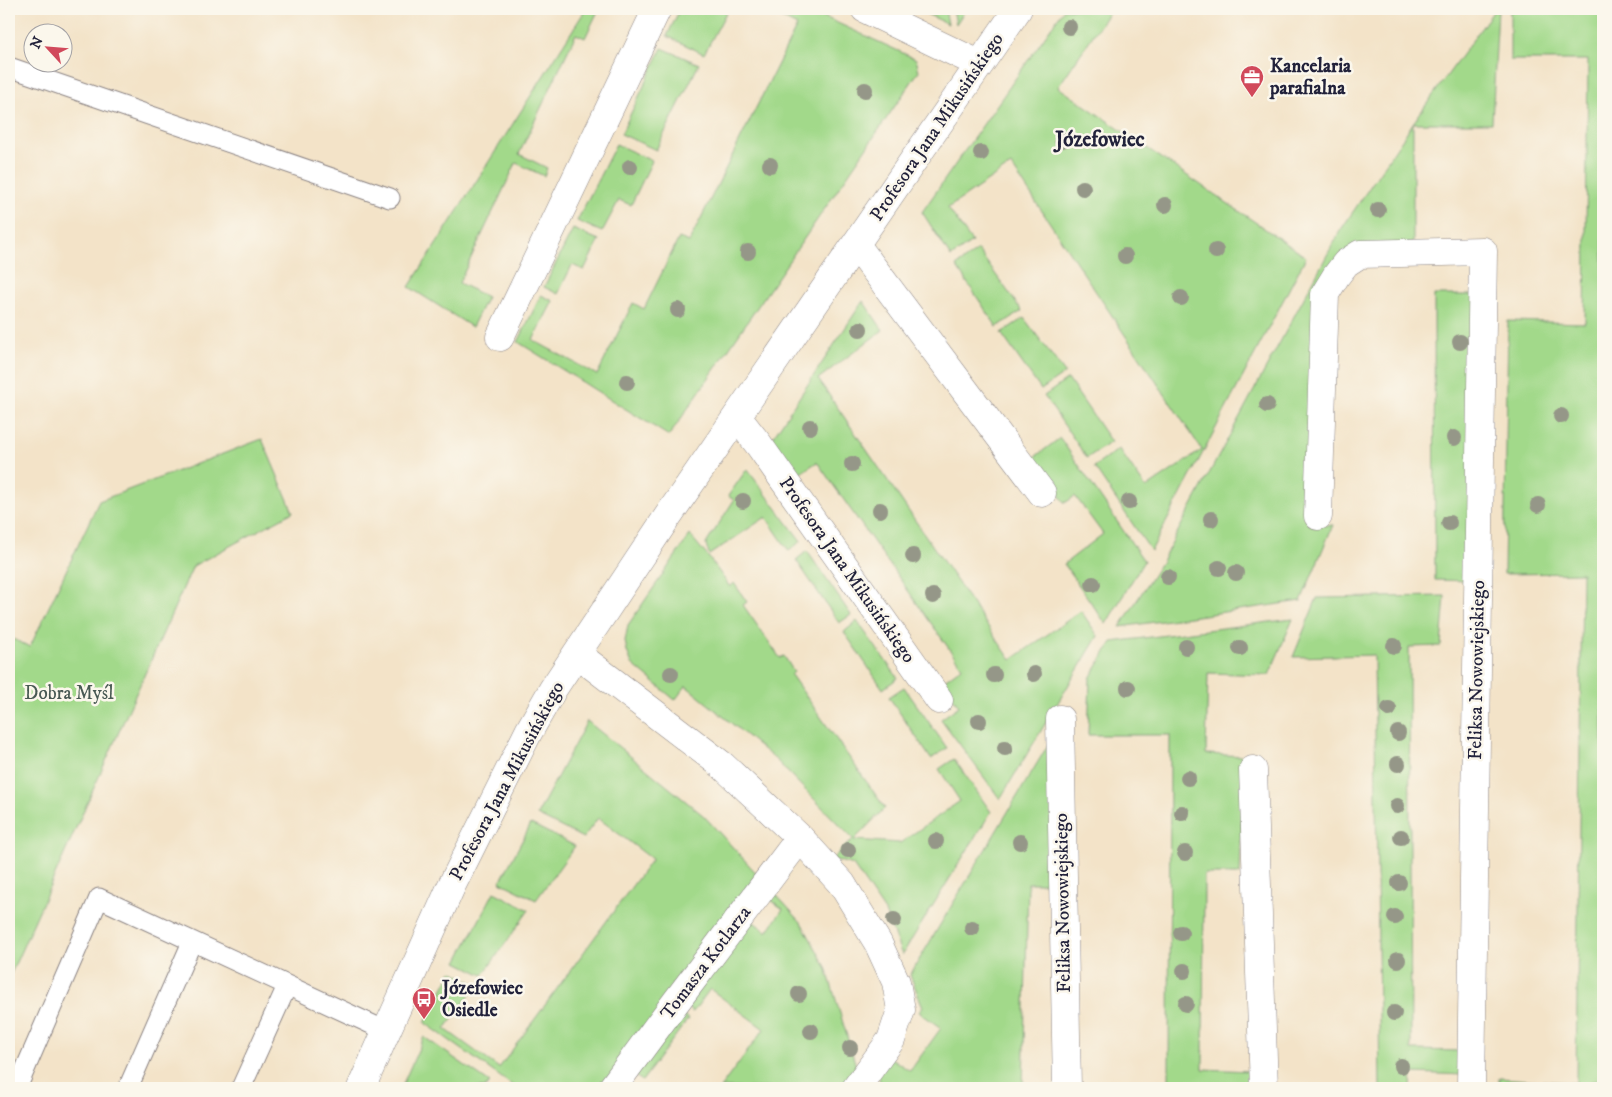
<svg xmlns="http://www.w3.org/2000/svg" width="1612" height="1097" font-family="'IM FELL DW Pica',serif">
	<style>
		.green { fill: #a2d98a; stroke: #627e62 }
		.lines { fill: none; stroke-linecap: round; stroke-linejoin: round }
		.lane-casing { stroke: #8a8282; stroke-width: 21 }
		.street-casing { stroke: #8a8282; stroke-width: 29 }
		.lane { stroke: #fff; stroke-width: 19 }
		.street { stroke: #fff; stroke-width: 28 }
		.tree { fill: #959788 }
		.labels { text-anchor: middle; dominant-baseline: central; stroke-width: 5; stroke-linejoin: round; paint-order: stroke }
		.poi-label { font-size: 19px; font-weight: bold; fill: #22223b; stroke: #fbf7ec; text-anchor: start }
		.street-label { font-size: 19px; fill: #22223b; stroke: #fbf7ec }
		.park-label { font-size: 19px; fill: #485953; stroke: #fbf7ec }
		.quarter-label { font-size: 21px; font-weight: bold; fill: #22223b; stroke: #fbf7ec }
	</style>
	<rect width="100%" height="100%" fill="#fbf7ec"/>
	<filter id="ink" filterUnits="userSpaceOnUse"><feTurbulence type="fractalNoise" baseFrequency=".02" numOctaves="2"/><feDisplacementMap in="SourceGraphic" scale="10" xChannelSelector="R" yChannelSelector="G"/><feConvolveMatrix kernelMatrix="1 2 1 2 8 2 1 2 1" color-interpolation-filters="sRGB"/></filter>
	<filter id="wash" filterUnits="userSpaceOnUse"><feTurbulence type="fractalNoise" baseFrequency=".0096" numOctaves="4" result="noise"/><feDisplacementMap in="SourceGraphic" scale="20" xChannelSelector="R" yChannelSelector="G"/><feGaussianBlur stdDeviation="1.12" result="paint"/><feColorMatrix in="noise" values="0 0 0 0 0 0 0 0 0 0 0 0 0 0 0 0 0 1.4 0 .05"/><feComposite in="paint" operator="in"/></filter>
	<g filter="url(#wash)">
		<rect width="100%" height="100%" fill="#f3e3c8"/>
		<g class="green">
			<polygon points="586,9 599,9 585,38 576,34 519,154 547,168 544,176 516,163 459,283 487,297 472,327 409,287"/>
			<polygon points="680,9 728,9 704,54 667,36"/>
			<polygon points="764,9 807,9 916,59 919,71 669,436 518,342 541,295 553,301 533,340 597,375 633,303 644,309 679,238 689,242 797,26"/>
			<polygon points="916,9 945,9 948,24"/>
			<polygon points="953,9 966,9 956,24"/>
			<polygon points="1064,9 1111,9 1058,87 1306,257 1151,551 1094,467 1119,449 1146,488 1202,450 1011,165 948,208 972,242 951,257 922,212"/>
			<polygon points="1495,9 1498,9 1492,123 1413,123 1413,242 1330,273 1310,525 1333,525 1301,601 1120,627 1162,561 1340,231 1413,123"/>
			<polygon points="1510,9 1603,9 1603,1077 1575,1088 1499,1088 1499,1078 1576,1083 1582,573 1504,574 1508,321 1585,323 1588,60 1510,60"/>
			<polygon points="662,48 699,64 656,150 621,134"/>
			<polygon points="616,144 652,161 631,205 619,200 602,232 577,221"/>
			<polygon points="573,229 599,240 584,270 572,265 558,294 544,287"/>
			<polygon points="978,250 1022,311 997,327 956,266"/>
			<polygon points="1434,295 1477,295 1472,581 1435,580"/>
			<polygon points="863,301 883,330 818,379 1011,660 1081,611 1098,636 1000,799 941,719 959,706 942,682 962,667 817,462 796,476 769,443"/>
			<polygon points="1024,318 1065,373 1041,390 1001,333"/>
			<polygon points="1068,379 1111,442 1087,458 1044,396"/>
			<polygon points="1060,438 1144,561 1106,624 1064,564 1103,534 1075,496 1065,503 1032,459"/>
			<polygon points="262,439 293,512 193,566 9,978 9,637 30,647 99,501"/>
			<polygon points="747,469 801,541 789,551 766,517 709,555 706,544 734,500 728,496"/>
			<polygon points="690,535 710,559 730,587 734,583 747,602 743,605 780,658 784,656 794,672 791,675 885,808 854,840 900,843 960,801 939,769 954,759 991,812 902,955 885,912 853,865 832,859 853,839 775,759 686,686 675,700 632,664 627,651 625,641 628,625"/>
			<polygon points="807,551 851,615 839,623 796,560"/>
			<polygon points="1445,596 1441,646 1409,647 1411,1050 1466,1051 1465,1075 1412,1073 1411,1088 1380,1088 1374,655 1293,657 1317,598"/>
			<polygon points="1293,619 1269,675 1208,673 1206,754 1244,756 1240,874 1204,874 1203,1069 1249,1071 1250,1088 1169,1088 1170,735 1088,735 1090,678 1112,642"/>
			<polygon points="857,621 898,678 883,689 844,632"/>
			<polygon points="904,687 947,748 931,759 889,697"/>
			<polygon points="587,721 704,816 760,877 603,1088 516,1088 425,1023 452,971 477,985 445,1029 499,1068 652,859 598,818 583,838 537,815"/>
			<polygon points="1054,735 1056,883 1028,883 1023,1088 882,1088 877,1071 888,1056 910,1071 941,1028 919,1012 923,1007 910,975"/>
			<polygon points="531,824 575,846 536,900 500,882"/>
			<polygon points="769,887 801,922 826,967 856,1066 840,1088 720,1088 764,1029 710,989 693,1012 681,1003 747,917 767,932 783,909 764,895"/>
			<polygon points="494,892 529,910 483,975 457,962"/>
			<polygon points="676,1010 688,1019 642,1081 630,1072"/>
			<polygon points="424,1037 490,1083 484,1088 401,1088"/>
		</g>
	</g>
	<g filter="url(#ink)">
		<g class="lines">
			<g class="lane-casing">
				<g id="lane">
					<polyline points="9,67 390,198"/>
					<polyline points="17,1088 99,898 386,1031"/>
					<polyline points="128,1088 192,942"/>
					<polyline points="241,1088 287,986"/>
				</g>
			</g>
			<g class="street-casing">
				<g id="street">
					<polyline points="865,9 979,64"/>
					<polyline points="856,245 1042,493"/>
					<polyline points="500,337 657,9"/>
					<polyline points="737,417 759,445 939,700"/>
					<polyline points="1318,516 1325,294 1336,276 1346,263 1360,254 1483,251 1471,1088"/>
					<polyline points="577,654 722,765 800,838 842,884 878,943 896,982 901,1010 891,1040 856,1088"/>
					<polyline points="1060,719 1067,1088"/>
					<polyline points="1253,770 1264,1088"/>
					<polyline points="361,1088 451,887 529,731 553,689 668,516 1018,9"/>
					<polyline points="612,1088 675,1003 800,838"/>
				</g>
			</g>
			<use href="#lane" class="lane"/>
			<use href="#street" class="street"/>
		</g>
		<g class="tree">
			<circle cx="1069" cy="27" r="8"/>
			<circle cx="865" cy="90" r="8"/>
			<circle cx="1062" cy="140" r="8"/>
			<circle cx="981" cy="153" r="8"/>
			<circle cx="770" cy="165" r="8"/>
			<circle cx="630" cy="167" r="8"/>
			<circle cx="1083" cy="188" r="8"/>
			<circle cx="1165" cy="205" r="8"/>
			<circle cx="1378" cy="210" r="8"/>
			<circle cx="1216" cy="251" r="8"/>
			<circle cx="748" cy="252" r="8"/>
			<circle cx="1125" cy="256" r="8"/>
			<circle cx="1181" cy="298" r="8"/>
			<circle cx="678" cy="310" r="8"/>
			<circle cx="860" cy="329" r="8"/>
			<circle cx="1460" cy="342" r="8"/>
			<circle cx="627" cy="382" r="8"/>
			<circle cx="1267" cy="405" r="8"/>
			<circle cx="1561" cy="416" r="8"/>
			<circle cx="810" cy="427" r="8"/>
			<circle cx="1454" cy="438" r="8"/>
			<circle cx="852" cy="464" r="8"/>
			<circle cx="743" cy="501" r="8"/>
			<circle cx="1129" cy="502" r="8"/>
			<circle cx="1538" cy="505" r="8"/>
			<circle cx="880" cy="510" r="8"/>
			<circle cx="1211" cy="519" r="8"/>
			<circle cx="1449" cy="523" r="8"/>
			<circle cx="913" cy="556" r="8"/>
			<circle cx="1219" cy="568" r="8"/>
			<circle cx="1236" cy="573" r="8"/>
			<circle cx="1168" cy="577" r="8"/>
			<circle cx="1093" cy="584" r="8"/>
			<circle cx="933" cy="596" r="8"/>
			<circle cx="1394" cy="646" r="8"/>
			<circle cx="1186" cy="647" r="8"/>
			<circle cx="1240" cy="648" r="8"/>
			<circle cx="671" cy="674" r="8"/>
			<circle cx="1034" cy="674" r="8"/>
			<circle cx="994" cy="675" r="8"/>
			<circle cx="1128" cy="688" r="8"/>
			<circle cx="1389" cy="709" r="8"/>
			<circle cx="979" cy="721" r="8"/>
			<circle cx="1398" cy="733" r="8"/>
			<circle cx="1005" cy="748" r="8"/>
			<circle cx="1398" cy="764" r="8"/>
			<circle cx="1188" cy="778" r="8"/>
			<circle cx="1397" cy="806" r="8"/>
			<circle cx="1182" cy="813" r="8"/>
			<circle cx="1401" cy="837" r="8"/>
			<circle cx="936" cy="841" r="8"/>
			<circle cx="1020" cy="842" r="8"/>
			<circle cx="848" cy="850" r="8"/>
			<circle cx="1185" cy="853" r="8"/>
			<circle cx="1399" cy="883" r="8"/>
			<circle cx="1395" cy="917" r="8"/>
			<circle cx="894" cy="920" r="8"/>
			<circle cx="972" cy="928" r="8"/>
			<circle cx="1181" cy="933" r="8"/>
			<circle cx="1398" cy="960" r="8"/>
			<circle cx="1184" cy="971" r="8"/>
			<circle cx="799" cy="994" r="8"/>
			<circle cx="1186" cy="1004" r="8"/>
			<circle cx="1394" cy="1013" r="8"/>
			<circle cx="811" cy="1031" r="8"/>
			<circle cx="850" cy="1048" r="8"/>
			<circle cx="1401" cy="1066" r="8"/>
		</g>
	</g>
	<defs>
		<g id="office-pin" transform="scale(1.25)"><path d="M0 17L-7.5 6A9.5 9.5 0 1 1 7.5 6Z" fill="#d1495b" stroke="#fbf7ec"/><path d="M-6-3h4V-5.5h4V-3h4V5H-6ZM-1-4.5V-3h2v-1.5ZM-6 0V1H6V0Z" fill="#fff"/></g>
		<g id="bus-pin" transform="scale(1.25)"><path d="M0 17L-7.5 6A9.5 9.5 0 1 1 7.5 6Z" fill="#d1495b" stroke="#fbf7ec"/><path d="M-5-6H5V4H4V6H2V4H-2V6H-4V4H-5ZM-3.5-4V0h7V-4ZM-3.5 1.2v1.5H-2V1.2ZM2 1.2v1.5H3.5V1.2Z" fill="#fff"/></g>
	</defs>
	<g fill-rule="evenodd">
		<use href="#office-pin" x="1252" y="77"/>
		<use href="#bus-pin" x="424" y="999"/>
	</g>
	<g class="labels">
		<g class="poi-label">
			<text x="1270" y="66">Kancelaria<tspan x="1270" dy="22">parafialna</tspan></text>
			<text x="442" y="988">Józefowiec<tspan x="442" dy="22">Osiedle</tspan></text>
		</g>
		<g class="street-label">
			<text transform="translate(937 127) rotate(-56)">Profesora Jana Mikusińskiego</text>
			<text transform="translate(847 570) rotate(55)">Profesora Jana Mikusińskiego</text>
			<text transform="translate(1477 670) rotate(-89)">Feliksa Nowowiejskiego</text>
			<text transform="translate(507 781) rotate(-62)">Profesora Jana Mikusińskiego</text>
			<text transform="translate(1063 903) rotate(-91)">Feliksa Nowowiejskiego</text>
			<text transform="translate(706 963) rotate(-53)">Tomasza Kotlarza</text>
		</g>
		<g class="park-label">
			<text x="69" y="693">Dobra Myśl</text>
		</g>
		<g class="quarter-label">
			<text x="1100" y="140">Józefowiec</text>
		</g>
	</g>
	<rect width="1612" height="1097" fill="none" stroke="#fbf7ec" stroke-width="30"/>
	<g transform="translate(48 48) rotate(296)"><circle r="24" fill="#fbf7ec" stroke="#a4a2a5"/>
	<path d="M0-4L9 19L0 12L-9 19Z" fill="#d1495b"/>
	<text y="-8" font-size="14" font-weight="bold" text-anchor="middle" fill="#22223b">N</text>
	</g>
</svg>
